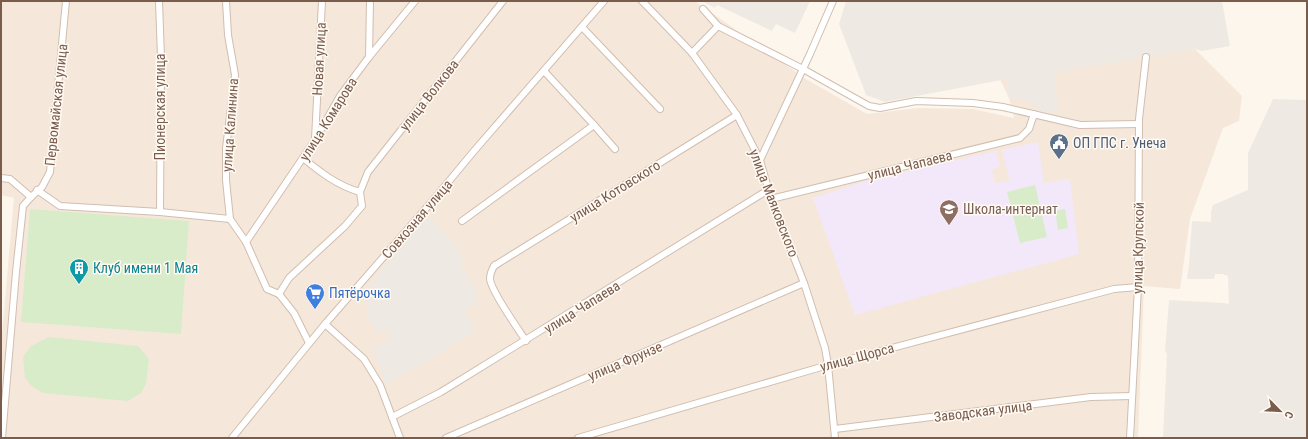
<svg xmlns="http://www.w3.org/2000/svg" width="1308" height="439" font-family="'Roboto Condensed',sans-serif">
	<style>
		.residential { fill: #f5e8da }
		.industrial { fill: #efe9e4 }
		.education { fill: #f3e8fa }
		.green { fill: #d8ecc9 }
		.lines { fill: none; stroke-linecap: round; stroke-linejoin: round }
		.minor-casing { stroke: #d1beb0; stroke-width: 8 }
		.minor { stroke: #fff; stroke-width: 6 }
		.labels { text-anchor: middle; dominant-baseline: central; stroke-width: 3; stroke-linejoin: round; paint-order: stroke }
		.street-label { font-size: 14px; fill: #7a5c4d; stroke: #fffaf3 }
		.service-label { font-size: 14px; fill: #4e5e75; stroke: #fffaf3; text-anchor: start }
		.education-label { font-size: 14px; fill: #785e54; stroke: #fffaf3; text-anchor: start }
		.culture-label { font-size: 14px; fill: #0d838f; stroke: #fffaf3; text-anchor: start }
		.shop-label { font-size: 14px; fill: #366cbe; stroke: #fffaf3; text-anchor: start }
	</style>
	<rect width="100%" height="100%" fill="#fdf6ec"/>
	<polygon class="residential" points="1,1 695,1 806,79 867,114 918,108 973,109 1014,118 1009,98 1000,79 1195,49 1242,96 1239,121 1223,128 1190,219 1180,289 1144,286 1138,438 1,438 1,345 14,198 1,195"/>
	<g class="industrial">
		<polygon points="702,1 810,1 795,33 776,24 772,31 717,5 715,8"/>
		<polygon points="846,1 1222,1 1230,46 1202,51 1195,49 1055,72 1058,114 1034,108 1032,102 1008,97 1007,79 885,102 866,95 839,24"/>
		<polygon points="1273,99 1307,100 1307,438 1163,438 1167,354 1165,351 1169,300 1224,303 1229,304 1228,276 1222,274 1215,274 1214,279 1187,279 1189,264 1192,221 1211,222 1211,212 1213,205 1248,190 1248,153"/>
		<polygon points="427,216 453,242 463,258 460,260 479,299 465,312 476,331 386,385 373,348 390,338 385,329 377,333 365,312 370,309 364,298 360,296"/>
	</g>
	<polygon class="education" points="1038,142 1044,183 1070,179 1079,254 855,315 813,198 863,182 996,151 1000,166 992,170 995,183 1010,181 1002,150"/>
	<g class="green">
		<polygon points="1035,185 1047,237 1020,243 1007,192"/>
		<polygon points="30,209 189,221 181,334 21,322"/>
		<polygon points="1065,209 1068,228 1058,230 1055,211"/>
		<polygon points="49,337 138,346 149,359 146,384 141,393 128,401 43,393 32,386 25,378 23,357 31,346"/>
	</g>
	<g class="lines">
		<g class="minor-casing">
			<g id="minor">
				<polyline points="159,1 161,58 160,212"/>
				<polyline points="226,1 228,35 235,75 226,148 226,180 230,219 246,242 267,289 279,294 294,313 309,343"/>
				<polyline points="642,1 692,53 737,115 760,160 771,199 804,283 825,348 828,365 835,438"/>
				<polyline points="703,9 718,26"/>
				<polyline points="582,27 660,109"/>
				<polyline points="692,53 718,26 803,69 869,106 880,108 916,101 973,103 1003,107 1080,125 1139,124"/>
				<polyline points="369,57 370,1"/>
				<polyline points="594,125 615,149"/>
				<polyline points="315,139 322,1"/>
				<path d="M303,158C320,172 338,186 360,192"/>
				<polyline points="760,160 810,54 833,1"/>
				<polyline points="1,178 10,179 31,197"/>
				<polyline points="37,190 60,206 160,212 230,219"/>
				<polyline points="360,192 368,172 503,1"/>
				<polyline points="771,199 1020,138 1029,129 1034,114"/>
				<polyline points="462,221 594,125 544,71"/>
				<polyline points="246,242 315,140 340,96 369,57 415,1"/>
				<path d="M495,265C492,269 490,274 490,279C491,291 518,329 526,341"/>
				<polyline points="494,266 737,115"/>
				<polyline points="279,294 289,278 345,226 362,206 360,192"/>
				<polyline points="325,324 364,359 380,385 400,438"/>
				<polyline points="392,417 441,392 768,190"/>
				<polyline points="835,429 1091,397 1132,396"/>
				<polyline points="2,438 16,272 23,206 31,197 42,187 50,172 66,1"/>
				<polyline points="232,438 325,324 435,198 474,151 604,1"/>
				<polyline points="446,438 804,283"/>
				<polyline points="578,438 828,365 1114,289 1138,287"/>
				<polyline points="1130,438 1138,287 1139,119 1146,57"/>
			</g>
		</g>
		<use href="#minor" class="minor"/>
	</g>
	<defs>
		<g id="civic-pin" transform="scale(1)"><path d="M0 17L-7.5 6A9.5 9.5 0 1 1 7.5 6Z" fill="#5c6f8a" stroke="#fffaf3"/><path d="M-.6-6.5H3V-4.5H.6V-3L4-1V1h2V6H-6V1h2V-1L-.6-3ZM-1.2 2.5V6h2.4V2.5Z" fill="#fff"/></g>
		<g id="school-pin" transform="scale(1)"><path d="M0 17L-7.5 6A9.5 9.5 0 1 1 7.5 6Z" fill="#8d6e63" stroke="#fffaf3"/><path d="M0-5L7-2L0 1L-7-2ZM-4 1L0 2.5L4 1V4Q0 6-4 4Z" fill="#fff"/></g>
		<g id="building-pin" transform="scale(1)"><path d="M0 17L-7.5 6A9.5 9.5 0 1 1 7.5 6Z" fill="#0f9aa8" stroke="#fffaf3"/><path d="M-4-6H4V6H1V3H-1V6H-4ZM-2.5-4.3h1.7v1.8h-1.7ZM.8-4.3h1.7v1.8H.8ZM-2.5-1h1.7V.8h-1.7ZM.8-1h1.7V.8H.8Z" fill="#fff"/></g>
		<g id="supermarket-pin" transform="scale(1)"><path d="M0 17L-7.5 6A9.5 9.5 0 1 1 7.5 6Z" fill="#3f7fe0" stroke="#fffaf3"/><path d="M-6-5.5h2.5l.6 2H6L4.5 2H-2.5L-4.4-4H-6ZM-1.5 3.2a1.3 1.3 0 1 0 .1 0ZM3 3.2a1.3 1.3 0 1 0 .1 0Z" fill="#fff"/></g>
	</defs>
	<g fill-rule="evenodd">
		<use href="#civic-pin" x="1059" y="143"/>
		<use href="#school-pin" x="949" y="209"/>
		<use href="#building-pin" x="79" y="268"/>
		<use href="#supermarket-pin" x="315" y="293"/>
	</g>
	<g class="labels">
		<g class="street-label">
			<text transform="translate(319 59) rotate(-87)">Новая улица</text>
			<text transform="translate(429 95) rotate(-52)">улица Волкова</text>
			<text transform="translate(56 105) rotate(-84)">Первомайская улица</text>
			<text transform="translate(160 107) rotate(-90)">Пионерская улица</text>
			<text transform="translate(328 119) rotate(-58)">улица Комарова</text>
			<text transform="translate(230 125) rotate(-86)">улица Калинина</text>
			<text transform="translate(910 165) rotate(-14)">улица Чапаева</text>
			<text transform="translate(615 191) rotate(-32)">улица Котовского</text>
			<text transform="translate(774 203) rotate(69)">улица Маяковского</text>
			<text transform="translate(417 219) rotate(-49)">Совхозная улица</text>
			<text transform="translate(1138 248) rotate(-89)">улица Крупской</text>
			<text transform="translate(582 307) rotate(-32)">улица Чапаева</text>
			<text transform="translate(857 357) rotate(-15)">улица Щорса</text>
			<text transform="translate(625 361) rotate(-23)">улица Фрунзе</text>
			<text transform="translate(983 411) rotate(-7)">Заводская улица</text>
		</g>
		<g class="service-label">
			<text x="1073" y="143">ОП ГПС г. Унеча</text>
		</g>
		<g class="education-label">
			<text x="963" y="209">Школа-интернат</text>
		</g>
		<g class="culture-label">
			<text x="93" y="268">Клуб имени 1 Мая</text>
		</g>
		<g class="shop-label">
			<text x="329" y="293">Пятёрочка</text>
		</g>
	</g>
	<rect width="1308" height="439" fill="none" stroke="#7a5c4d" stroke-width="4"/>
	<g transform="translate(1280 411) rotate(114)" stroke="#fffaf3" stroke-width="3" paint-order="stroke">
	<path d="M0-3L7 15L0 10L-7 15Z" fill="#7a5c4d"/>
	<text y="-6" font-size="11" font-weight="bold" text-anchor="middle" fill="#7a5c4d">С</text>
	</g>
</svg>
